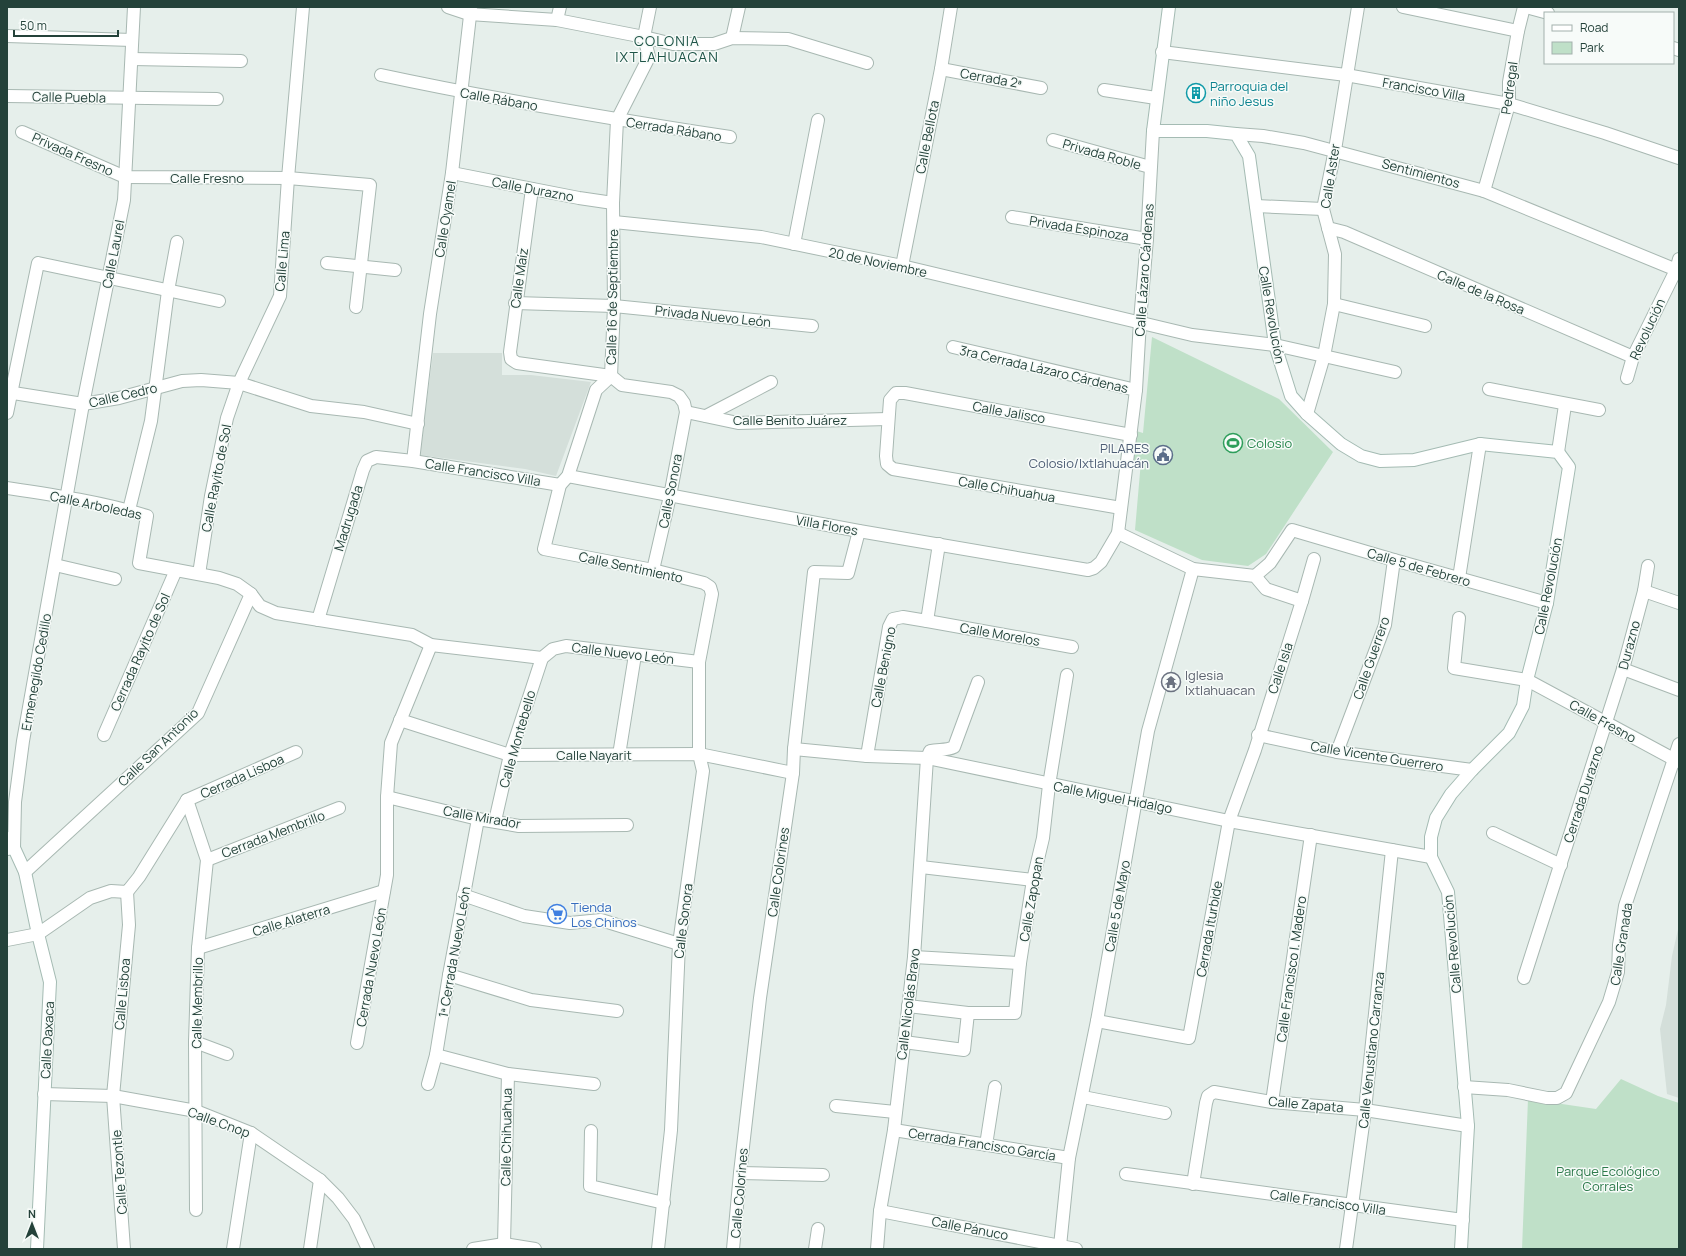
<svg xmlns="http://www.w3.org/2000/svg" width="1686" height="1256" font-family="Manrope,sans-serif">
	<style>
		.built { fill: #d4dfda }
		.green { fill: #bfe0c8 }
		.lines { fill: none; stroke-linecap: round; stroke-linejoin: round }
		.street-casing { stroke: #a8b8b2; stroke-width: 14 }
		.secondary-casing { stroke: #a4bbb3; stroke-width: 14 }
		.street { stroke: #fff; stroke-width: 12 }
		.secondary { stroke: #fff; stroke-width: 12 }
		.labels { text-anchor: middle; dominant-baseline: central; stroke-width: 3; stroke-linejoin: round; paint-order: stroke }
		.street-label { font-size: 13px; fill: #24423a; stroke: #f7fbf9 }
		.culture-label { font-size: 13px; fill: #0d838f; stroke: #f7fbf9; text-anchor: start }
		.leisure-label { font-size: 13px; fill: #27864d; stroke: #f7fbf9; text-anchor: start }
		.service-label { font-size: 13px; fill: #4e5e75; stroke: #f7fbf9; text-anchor: end }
		.worship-label { font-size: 13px; fill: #5b616d; stroke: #f7fbf9; text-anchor: start }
		.shop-label { font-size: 13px; fill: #366cbe; stroke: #f7fbf9; text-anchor: start }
		.park-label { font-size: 13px; fill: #2d7a4b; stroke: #f7fbf9 }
		.neighbourhood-label { font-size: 14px; letter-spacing: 1px; fill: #1f5548; stroke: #f7fbf9 }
	</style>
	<rect width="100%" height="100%" fill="#e6efeb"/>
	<g class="built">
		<polygon points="433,353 502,353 502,375 531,375 591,382 556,476 525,469 420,455"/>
		<polygon points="1679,925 1679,1098 1667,1094 1660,1029 1666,1005 1672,956"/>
	</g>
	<g class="green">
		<polygon points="1152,337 1279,399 1333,452 1266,554 1248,566 1202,560 1135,530 1141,461 1129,461 1133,430 1143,433"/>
		<polygon points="1621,1079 1658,1096 1679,1103 1679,1249 1522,1249 1528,1099 1596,1109"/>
	</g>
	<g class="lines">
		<g class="street-casing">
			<g id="street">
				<polyline points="448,7 469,14 557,20 644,37 673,44 714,44 732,38 788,39 867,63"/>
				<polyline points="650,7 644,37 649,57 617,120 613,203 614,306 611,376 596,390 568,476 560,485 544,549 653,570 704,583 710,587 712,594 699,662 699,754 703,771 679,944 671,1130 658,1249"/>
				<polyline points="1403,7 1518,31"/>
				<polyline points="1526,7 1548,13"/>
				<polyline points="557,20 560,7"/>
				<polyline points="7,36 132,40"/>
				<polyline points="732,38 739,7"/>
				<polyline points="1673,48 1679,50"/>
				<polyline points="1162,52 1346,75 1509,104 1605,133 1679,158"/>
				<polyline points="132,59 241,61"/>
				<polyline points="941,69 1041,88"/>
				<path d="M381,75C497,100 613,119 730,137"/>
				<polyline points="1104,90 1156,98"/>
				<polyline points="7,96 217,99"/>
				<polyline points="22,132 125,177 288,178 370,185 356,307"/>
				<polyline points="1236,134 1263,136 1304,143 1484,191 1679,271"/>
				<polyline points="1053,140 1150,167"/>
				<polyline points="452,173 579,198 613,203"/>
				<polyline points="532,189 510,352 511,359 517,363 611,376 622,385 671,392 679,396 684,403 686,412 670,496 653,570"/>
				<polyline points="1484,191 1509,104 1509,82 1518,31 1524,7"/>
				<polyline points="1256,206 1323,209"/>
				<polyline points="1012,217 1147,239"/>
				<polyline points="614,222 761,237 902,266 1192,335 1275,345 1395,372"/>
				<polyline points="1328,228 1344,232 1633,357"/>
				<polyline points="794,244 818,120"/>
				<polyline points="327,263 395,270"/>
				<polyline points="902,266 941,69 951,7"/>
				<polyline points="515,303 614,306 812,326"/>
				<polyline points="1334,304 1425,326"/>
				<polyline points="953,347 1136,390"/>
				<polyline points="1627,378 1633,357 1676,270 1679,259"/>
				<polyline points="1489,389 1599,410"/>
				<polyline points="7,392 83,404 119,398 182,381 201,380 239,383 311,406 364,412 418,424"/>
				<polyline points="686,412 738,423 888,419"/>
				<polyline points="7,413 38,263 219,301"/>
				<polyline points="1307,414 1324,356 1334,304 1335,254 1323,209 1335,150 1358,7"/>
				<polyline points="706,416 771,382"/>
				<polyline points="1558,452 1565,405"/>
				<polyline points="413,461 430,314 452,173 471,7"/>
				<polyline points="568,476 859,531 1088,570 1094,568 1101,562 1118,533 1136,390 1140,321 1147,239 1153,131"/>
				<path d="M7,488C54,495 102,502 147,516L139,563L219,578L237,584L251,594L260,606L276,613L412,635L431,645L542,658L553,649L566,646L699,662"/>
				<polyline points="1121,508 893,469 887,464 886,456 890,400 896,393 905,393 1131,435"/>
				<polyline points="129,510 151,421 168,291 177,242"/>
				<polyline points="1118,533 1193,569 1255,576 1266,589 1302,601"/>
				<polyline points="55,565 115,579"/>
				<polyline points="199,574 211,496 227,418 239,383 280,296 288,178 303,7"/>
				<polyline points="1255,576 1270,563 1292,530 1394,560 1547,603"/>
				<polyline points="1459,578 1480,444"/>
				<polyline points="1644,591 1679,603"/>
				<polyline points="1459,618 1454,668 1527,680 1679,762"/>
				<polyline points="318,620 363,470 367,461 376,457 413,461 560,485"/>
				<polyline points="927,621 1072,647"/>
				<polyline points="1623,669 1679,690"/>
				<polyline points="400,720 510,755 699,754 793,773"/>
				<polyline points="104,735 176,570"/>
				<polyline points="1258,735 1337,752 1472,770"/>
				<polyline points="794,749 867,756 927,758 1229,821 1431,857"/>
				<polyline points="1337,752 1385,625 1394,560"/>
				<polyline points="619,755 635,655"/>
				<polyline points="867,756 889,627 893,619 903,617 927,621 939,544"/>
				<polyline points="387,797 478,819 519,826 627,825"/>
				<polyline points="187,800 207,860 198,948 195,1042 196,1210"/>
				<polyline points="187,800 296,752"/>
				<polyline points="495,821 510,755 542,658"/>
				<polyline points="1493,833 1561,865"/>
				<polyline points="7,849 14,848 15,802 23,741 83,404 124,200 134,7"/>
				<polyline points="207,860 339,808"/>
				<polyline points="921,867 1033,880"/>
				<polyline points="25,872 198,713 251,594"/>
				<polyline points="463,895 524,916 570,923 601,920 679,944"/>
				<polyline points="7,940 38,934 90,898 111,891 127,892 139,877 187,800"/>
				<polyline points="198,948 384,891"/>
				<polyline points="914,957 1020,963"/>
				<polyline points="449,975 531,1000 617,1011"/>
				<polyline points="1524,978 1623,669 1644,591 1648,566"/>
				<polyline points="908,1006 968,1013 1015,1013 1020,963 1033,880 1043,838 1049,785 1067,675"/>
				<polyline points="1097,1021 1189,1038 1229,821 1255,750 1302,601 1314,559"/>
				<polyline points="195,1042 227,1054"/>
				<polyline points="904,1042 964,1050 968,1013"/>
				<polyline points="357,1043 387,875 387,797 391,743 431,645"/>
				<polyline points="436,1055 508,1074 594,1084"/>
				<polyline points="428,1084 436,1055 449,975 478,819"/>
				<polyline points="1464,1087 1508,1090 1547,1098 1557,1098 1566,1093 1609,1002 1618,972 1619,945 1625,906 1679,744"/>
				<polyline points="44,1094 113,1096 196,1111 251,1133 320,1180 338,1198 354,1219 368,1249"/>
				<polyline points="1083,1097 1165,1113"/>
				<polyline points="1272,1102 1311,835"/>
				<polyline points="836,1106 895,1112"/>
				<polyline points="894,1130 1069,1158"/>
				<polyline points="591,1131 590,1186 664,1203"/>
				<polyline points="986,1145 995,1087"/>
				<polyline points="740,1173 823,1175"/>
				<polyline points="1126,1174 1463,1220"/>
				<polyline points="1193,1184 1206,1103 1208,1096 1214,1092 1272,1102 1365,1110 1468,1126"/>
				<polyline points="880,1211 1076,1249"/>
				<polyline points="1060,1246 1069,1158 1097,1021 1148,731 1193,569"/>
				<polyline points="124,1249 113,1096 129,925 127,892"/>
				<polyline points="233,1249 251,1133"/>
				<polyline points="310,1249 320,1180"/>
				<polyline points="473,1249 504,1244 535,1249"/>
				<polyline points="502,1249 504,1244 508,1074"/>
				<polyline points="733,1249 740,1173 760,998 793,773 794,749 814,572 848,573 859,531"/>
				<polyline points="815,1249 818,1229"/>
				<path d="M877,1249L880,1211L894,1130L914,957L927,758L930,751C939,749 946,751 954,747L978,682"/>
				<polyline points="1346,1249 1365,1110 1392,850"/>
			</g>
		</g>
		<g class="secondary-casing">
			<g id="secondary">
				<polyline points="1169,7 1153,131 1207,131 1236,134 1249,156 1275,345 1291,396 1307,414 1341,444 1361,456 1380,461 1414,460 1480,444 1558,452 1569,467 1547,603 1527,680 1523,706 1509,733 1472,770 1451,794 1436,818 1431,837 1431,857 1448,892 1468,1126 1461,1249"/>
				<polyline points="7,838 14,848 25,872 38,934 50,982 37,1249"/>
			</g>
		</g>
		<use href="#street" class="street"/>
		<use href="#secondary" class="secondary"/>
	</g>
	<defs>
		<g id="building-ring" transform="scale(1)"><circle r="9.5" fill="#f7fbf9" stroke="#0f9aa8" stroke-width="1.5"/><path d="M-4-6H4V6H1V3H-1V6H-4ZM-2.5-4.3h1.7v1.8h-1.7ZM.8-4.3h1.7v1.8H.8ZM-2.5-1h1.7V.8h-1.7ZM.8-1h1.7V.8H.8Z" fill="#0f9aa8"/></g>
		<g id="stadium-ring" transform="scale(1)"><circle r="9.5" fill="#f7fbf9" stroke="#2e9e5b" stroke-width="1.5"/><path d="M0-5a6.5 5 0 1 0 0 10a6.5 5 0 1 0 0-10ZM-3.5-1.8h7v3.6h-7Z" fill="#2e9e5b"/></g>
		<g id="civic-ring" transform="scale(1)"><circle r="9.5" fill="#f7fbf9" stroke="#5c6f8a" stroke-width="1.5"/><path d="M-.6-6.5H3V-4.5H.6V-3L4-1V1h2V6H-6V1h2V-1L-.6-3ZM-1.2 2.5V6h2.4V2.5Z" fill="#5c6f8a"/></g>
		<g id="temple-ring" transform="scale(1)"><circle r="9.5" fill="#f7fbf9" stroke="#6b7280" stroke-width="1.5"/><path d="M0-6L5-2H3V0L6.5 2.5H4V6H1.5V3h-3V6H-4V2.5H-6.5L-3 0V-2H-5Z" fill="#6b7280"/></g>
		<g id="supermarket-ring" transform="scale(1)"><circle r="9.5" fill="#f7fbf9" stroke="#3f7fe0" stroke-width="1.5"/><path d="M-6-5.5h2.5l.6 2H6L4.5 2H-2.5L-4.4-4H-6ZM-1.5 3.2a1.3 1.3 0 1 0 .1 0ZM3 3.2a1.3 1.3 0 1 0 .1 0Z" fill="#3f7fe0"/></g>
	</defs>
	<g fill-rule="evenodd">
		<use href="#building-ring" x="1196" y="93"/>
		<use href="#stadium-ring" x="1233" y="443"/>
		<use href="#civic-ring" x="1163" y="455"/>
		<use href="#temple-ring" x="1171" y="682"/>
		<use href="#supermarket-ring" x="557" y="914"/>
	</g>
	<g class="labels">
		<g class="street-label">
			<text transform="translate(991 78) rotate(10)">Cerrada 2ª</text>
			<text transform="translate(1509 88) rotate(-82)">Pedregal</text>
			<text transform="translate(1424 89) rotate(10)">Francisco Villa</text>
			<text transform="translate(69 97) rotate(1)">Calle Puebla</text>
			<text transform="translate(499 99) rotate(10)">Calle Rábano</text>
			<text transform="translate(674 129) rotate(9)">Cerrada Rábano</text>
			<text transform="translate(927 137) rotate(-79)">Calle Bellota</text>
			<text transform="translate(73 154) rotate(24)">Privada Fresno</text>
			<text transform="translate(1102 154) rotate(16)">Privada Roble</text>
			<text transform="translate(1421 173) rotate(15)">Sentimientos</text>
			<text transform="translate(1330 176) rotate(-81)">Calle Aster</text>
			<text x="207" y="178">Calle Fresno</text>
			<text transform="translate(533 189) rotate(11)">Calle Durazno</text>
			<text transform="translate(445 219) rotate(-81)">Calle Oyamel</text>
			<text transform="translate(1079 228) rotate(9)">Privada Espinoza</text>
			<text transform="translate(113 254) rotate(-79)">Calle Laurel</text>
			<text transform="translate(282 261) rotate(-85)">Calle Lima</text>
			<text transform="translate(878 262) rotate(12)">20 de Noviembre</text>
			<text transform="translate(1144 270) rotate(-86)">Calle Lázaro Cárdenas</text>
			<text transform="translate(519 278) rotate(-82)">Calle Maíz</text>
			<text transform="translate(1481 292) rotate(23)">Calle de la Rosa</text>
			<text transform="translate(612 297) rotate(-89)">Calle 16 de Septiembre</text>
			<text transform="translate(1272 315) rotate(80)">Calle Revolución</text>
			<text transform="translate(713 316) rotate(6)">Privada Nuevo León</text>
			<text transform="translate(1647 329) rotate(-65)">Revolución</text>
			<text transform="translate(1044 369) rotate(13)">3ra Cerrada Lázaro Cárdenas</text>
			<text transform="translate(123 395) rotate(-13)">Calle Cedro</text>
			<text transform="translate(1009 412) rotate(10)">Calle Jalisco</text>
			<text x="790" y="420">Calle Benito Juárez</text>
			<text transform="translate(483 472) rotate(9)">Calle Francisco Villa</text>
			<text transform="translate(216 478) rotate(-79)">Calle Rayito de Sol</text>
			<text transform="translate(1007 489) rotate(10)">Calle Chihuahua</text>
			<text transform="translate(670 491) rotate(-79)">Calle Sonora</text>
			<text transform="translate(96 505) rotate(12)">Calle Arboledas</text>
			<text transform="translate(348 518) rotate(-73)">Madrugada</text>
			<text transform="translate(827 525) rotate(10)">Villa Flores</text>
			<text transform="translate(631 567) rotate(12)">Calle Sentimiento</text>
			<text transform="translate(1419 567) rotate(16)">Calle 5 de Febrero</text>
			<text transform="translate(1548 586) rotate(-79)">Calle Revolución</text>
			<text transform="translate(1000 634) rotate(10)">Calle Morelos</text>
			<text transform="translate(1629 645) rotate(-75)">Durazno</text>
			<text transform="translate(140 652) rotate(-66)">Cerrada Rayito de Sol</text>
			<text transform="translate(623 653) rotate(7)">Calle Nuevo León</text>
			<text transform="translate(1371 658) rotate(-71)">Calle Guerrero</text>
			<text transform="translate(883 667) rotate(-79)">Calle Benigno</text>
			<text transform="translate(1280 668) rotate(-72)">Calle Isla</text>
			<text transform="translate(36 672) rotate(-80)">Ermenegildo Cedillo</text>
			<text transform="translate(1603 721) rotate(29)">Calle Fresno</text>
			<text transform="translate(517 739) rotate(-74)">Calle Montebello</text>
			<text transform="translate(158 747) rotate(-44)">Calle San Antonio</text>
			<text x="594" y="755">Calle Nayarit</text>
			<text transform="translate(1377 756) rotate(9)">Calle Vicente Guerrero</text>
			<text transform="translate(242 776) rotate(-24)">Cerrada Lisboa</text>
			<text transform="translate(1583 794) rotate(-72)">Cerrada Durazno</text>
			<text transform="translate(1113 797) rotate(11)">Calle Miguel Hidalgo</text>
			<text transform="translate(482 817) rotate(10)">Calle Mirador</text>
			<text transform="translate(273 834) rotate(-21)">Cerrada Membrillo</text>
			<text transform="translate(778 872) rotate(-82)">Calle Colorines</text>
			<text transform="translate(1031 899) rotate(-80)">Calle Zapopan</text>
			<text transform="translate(1117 906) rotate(-80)">Calle 5 de Mayo</text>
			<text transform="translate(291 920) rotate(-17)">Calle Alaterra</text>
			<text transform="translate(683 921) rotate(-83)">Calle Sonora</text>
			<text transform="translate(1209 929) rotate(-80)">Cerrada Iturbide</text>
			<text transform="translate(1452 944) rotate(-95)">Calle Revolución</text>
			<text transform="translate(1621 944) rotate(-81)">Calle Granada</text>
			<text transform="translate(454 952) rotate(-80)">1ª Cerrada Nuevo León</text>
			<text transform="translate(371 967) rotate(-80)">Cerrada Nuevo León</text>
			<text transform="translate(1291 969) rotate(-82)">Calle Francisco I. Madero</text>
			<text transform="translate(122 994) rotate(-85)">Calle Lisboa</text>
			<text transform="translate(197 1003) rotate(-89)">Calle Membrillo</text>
			<text transform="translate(908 1004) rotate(-83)">Calle Nicolás Bravo</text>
			<text transform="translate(47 1040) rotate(-87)">Calle Oaxaca</text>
			<text transform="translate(1371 1050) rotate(-84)">Calle Venustiano Carranza</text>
			<text transform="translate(1306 1104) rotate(5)">Calle Zapata</text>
			<text transform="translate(219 1122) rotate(20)">Calle Cnop</text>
			<text transform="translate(506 1137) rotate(-89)">Calle Chihuahua</text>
			<text transform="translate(982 1144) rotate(9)">Cerrada Francisco García</text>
			<text transform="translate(119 1172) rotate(-94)">Calle Tezontle</text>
			<text transform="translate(739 1193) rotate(-85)">Calle Colorines</text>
			<text transform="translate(1328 1202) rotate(8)">Calle Francisco Villa</text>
			<text transform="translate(970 1228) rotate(11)">Calle Pánuco</text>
		</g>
		<g class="culture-label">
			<text x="1210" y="86">Parroquia del<tspan x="1210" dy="15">niño Jesus</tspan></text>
		</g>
		<g class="leisure-label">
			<text x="1247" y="443">Colosio</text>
		</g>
		<g class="service-label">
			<text x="1149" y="448">PILARES<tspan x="1149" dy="15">Colosio/Ixtlahuacán</tspan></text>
		</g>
		<g class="worship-label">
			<text x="1185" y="675">Iglesia<tspan x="1185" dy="15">Ixtlahuacan</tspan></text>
		</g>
		<g class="shop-label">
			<text x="571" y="907">Tienda<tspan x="571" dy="15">Los Chinos</tspan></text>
		</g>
		<g class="park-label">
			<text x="1608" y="1171">Parque Ecológico<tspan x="1608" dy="15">Corrales</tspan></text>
		</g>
		<g class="neighbourhood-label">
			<text x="667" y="40">COLONIA<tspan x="667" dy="16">IXTLAHUACAN</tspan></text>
		</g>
	</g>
	<rect width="1686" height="1256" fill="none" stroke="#24423a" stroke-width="16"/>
	<rect x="1544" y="12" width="130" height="52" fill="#f7fbf9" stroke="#a3b1ad"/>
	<rect x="1552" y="25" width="20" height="6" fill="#ffffff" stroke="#a3b1ad"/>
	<text x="1580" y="32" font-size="12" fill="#24423a">Road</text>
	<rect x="1552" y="42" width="20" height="12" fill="#bfe0c8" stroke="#a3b1ad"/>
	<text x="1580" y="52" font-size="12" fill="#24423a">Park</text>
	<g transform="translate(32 1224)" stroke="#f7fbf9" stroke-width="3" paint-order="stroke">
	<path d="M0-3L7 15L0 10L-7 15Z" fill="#24423a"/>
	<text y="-6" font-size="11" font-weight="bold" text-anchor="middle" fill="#24423a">N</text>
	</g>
	<path d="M14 30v6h104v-6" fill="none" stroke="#24423a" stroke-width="2"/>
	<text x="20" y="30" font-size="12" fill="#24423a" stroke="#f7fbf9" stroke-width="3" paint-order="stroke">50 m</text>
</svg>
